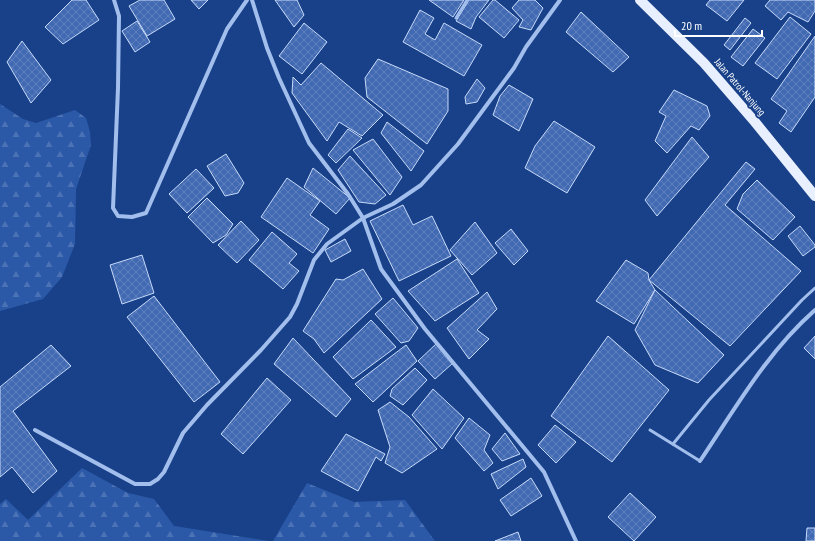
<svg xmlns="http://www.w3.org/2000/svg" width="815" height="541" font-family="'PT Sans Narrow',sans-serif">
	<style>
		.forest { fill: url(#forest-firs) }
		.building { fill: url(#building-cross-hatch); stroke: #c7dafa }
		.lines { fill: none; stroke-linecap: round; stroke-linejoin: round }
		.service { stroke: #a2beed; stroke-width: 3 }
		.minor { stroke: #a2beed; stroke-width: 4 }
		.primary { stroke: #e8efff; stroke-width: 10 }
		.labels { text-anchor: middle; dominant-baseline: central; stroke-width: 4; stroke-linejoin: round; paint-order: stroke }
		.street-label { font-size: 10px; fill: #fff; stroke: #194189 }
	</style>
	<defs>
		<pattern id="forest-firs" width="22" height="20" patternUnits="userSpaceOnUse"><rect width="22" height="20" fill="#2b59a8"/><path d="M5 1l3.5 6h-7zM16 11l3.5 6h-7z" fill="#4b72b5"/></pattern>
		<pattern id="building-cross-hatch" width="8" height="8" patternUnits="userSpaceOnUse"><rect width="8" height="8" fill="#416ab2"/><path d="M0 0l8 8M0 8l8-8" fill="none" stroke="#5e80be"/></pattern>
	</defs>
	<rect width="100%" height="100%" fill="#194189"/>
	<g class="forest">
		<polygon points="0,104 23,119 36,123 75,110 86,118 90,132 91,145 76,189 75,244 62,277 43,299 0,311"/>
		<polygon points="82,468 128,493 154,499 174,526 269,541 0,541 0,504 6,499 28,520"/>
		<polygon points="307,483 354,502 405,500 435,541 273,541"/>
	</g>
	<g class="building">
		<polygon points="72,0 86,0 99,20 63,44 45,27"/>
		<polygon points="140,0 164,0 175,19 147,36 129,6"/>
		<polygon points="191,0 208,0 199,9"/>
		<polygon points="275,0 297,0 304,15 294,27"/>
		<polygon points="429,0 464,0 453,17"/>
		<polygon points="469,0 489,0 476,17 471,29 456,21"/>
		<polygon points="493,0 495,0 519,20 504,38 479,17"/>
		<polygon points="519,0 535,0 543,8 531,30 519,27 523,20 512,8"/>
		<polygon points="710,0 744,0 727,21 706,5"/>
		<polygon points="770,0 815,0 815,11 808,22 788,12 781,20 765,6"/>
		<polygon points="420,10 434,18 425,34 435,40 444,23 482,45 464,76 403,42"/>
		<polygon points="581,12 629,57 613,72 566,32"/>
		<polygon points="790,17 811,34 777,79 755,63"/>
		<polygon points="745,18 751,23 730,50 724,45"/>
		<polygon points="137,21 150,42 135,52 122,31"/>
		<polygon points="304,23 327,42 302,74 279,56"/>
		<polygon points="753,29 765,38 743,66 731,57"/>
		<polygon points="815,36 815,97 791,132 779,123 787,111 771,99"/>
		<polygon points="22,41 51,80 31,103 7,62"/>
		<polygon points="378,59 448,89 448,111 427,144 367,97 365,78"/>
		<polygon points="321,63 383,115 362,136 339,122 327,141 292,93 293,77 301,85"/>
		<polygon points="477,79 485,88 477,102 466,104 465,97"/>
		<polygon points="509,85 533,99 519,131 493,115 500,96"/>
		<polygon points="674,90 707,106 710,116 699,130 691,126 667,153 655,141 666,116 659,112"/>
		<polygon points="554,121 595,147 567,193 525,168 535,146"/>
		<polygon points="387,122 424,151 411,171 381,133"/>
		<polygon points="348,129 362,138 336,163 328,155"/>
		<polygon points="692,137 709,157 657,216 645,200"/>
		<polygon points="373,139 402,177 390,195 353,150"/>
		<polygon points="226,154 244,183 238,193 225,196 207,166"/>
		<polygon points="350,156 386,195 375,204 359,202 338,170"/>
		<polygon points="746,162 755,169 725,205 801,271 730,346 649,280"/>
		<polygon points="313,168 350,198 336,214 304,187"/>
		<polygon points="196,169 214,188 187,213 169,194"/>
		<polygon points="287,178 320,201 310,215 329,229 313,253 261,217"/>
		<polygon points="757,180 795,217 773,240 737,209 743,194"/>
		<polygon points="207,198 233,224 226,235 213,243 188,217"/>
		<polygon points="403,205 413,225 432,216 451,256 399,281 370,221"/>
		<polygon points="241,221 259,240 237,263 218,245"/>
		<polygon points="475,222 497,253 472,275 450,250"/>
		<polygon points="800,226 815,245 815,247 803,256 788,236"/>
		<polygon points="511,229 528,251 514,265 495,243"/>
		<polygon points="272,232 297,254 289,263 299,271 283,289 249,260"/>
		<polygon points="345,239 351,251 331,262 325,250"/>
		<polygon points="142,255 154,293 122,304 110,265"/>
		<polygon points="457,259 479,293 435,321 408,291"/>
		<polygon points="626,260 648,273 649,280 655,290 634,324 596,301"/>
		<polygon points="363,269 382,299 324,353 314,339 303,331 336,279 343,280"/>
		<polygon points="655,290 724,355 698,383 655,365 635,330"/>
		<polygon points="487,292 497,309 477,330 489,339 469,359 447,328"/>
		<polygon points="154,296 220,382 194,402 127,317"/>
		<polygon points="393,298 418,328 409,341 401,343 375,314"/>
		<polygon points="371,320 396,347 353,379 333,357"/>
		<polygon points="608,336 669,390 612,462 551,416"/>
		<polygon points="815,336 815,359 804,348"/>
		<polygon points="293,338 351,399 336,417 274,364"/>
		<polygon points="436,344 453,363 435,379 418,361"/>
		<polygon points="51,345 71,366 13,411 57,471 33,493 12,467 0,477 0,387"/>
		<polygon points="406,345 417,361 373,402 355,384"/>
		<polygon points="415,368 427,380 403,405 390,396 392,389"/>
		<polygon points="267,378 291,400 243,454 221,434"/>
		<polygon points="433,389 464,418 442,449 412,415"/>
		<polygon points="390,402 409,417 437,449 402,473 385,463 390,447 378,410"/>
		<polygon points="469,418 490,435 484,450 493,463 484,471 455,438"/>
		<polygon points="555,425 576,442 556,463 538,445"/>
		<polygon points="505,433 520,454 502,461 492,449"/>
		<polygon points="346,434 385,454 381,461 376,457 358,491 321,471"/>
		<polygon points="523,459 526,467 498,489 491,474"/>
		<polygon points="531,478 542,496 511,516 500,500"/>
		<polygon points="630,493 656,517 634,541 608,517"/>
		<polygon points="807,528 815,528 815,541 806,541"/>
		<polygon points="518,532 521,541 495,541"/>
	</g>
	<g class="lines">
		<g class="service">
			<polyline points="456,18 467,0"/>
			<polyline points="650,430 700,461"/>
			<polyline points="673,444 709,400 802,300 815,288"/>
		</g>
		<g class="minor">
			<polyline points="114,0 119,16 118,88 113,208 118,216 132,217 146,213 227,29 247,0"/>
			<polyline points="252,0 267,48 279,78 309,143 348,194 363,218 381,269 425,329 544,472 576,541"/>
			<polyline points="35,430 135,484 150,484 158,479 164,472 183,433 207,405 261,350 290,317 297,304 314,260 327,244 363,218 393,204 421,185 458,144 514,68 526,47 560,0"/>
			<path d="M700,461C735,409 767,352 815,310"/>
		</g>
		<polyline class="primary" points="640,0 704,63 755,122 815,196"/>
	</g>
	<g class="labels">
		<g class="street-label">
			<text transform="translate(740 87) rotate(49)">Jalan Patrol-Nanjung</text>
		</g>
	</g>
	<path d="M675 30v6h87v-6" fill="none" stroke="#ffffff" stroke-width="2"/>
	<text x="681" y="30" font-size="12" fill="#ffffff" stroke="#194189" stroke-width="3" paint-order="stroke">20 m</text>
</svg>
